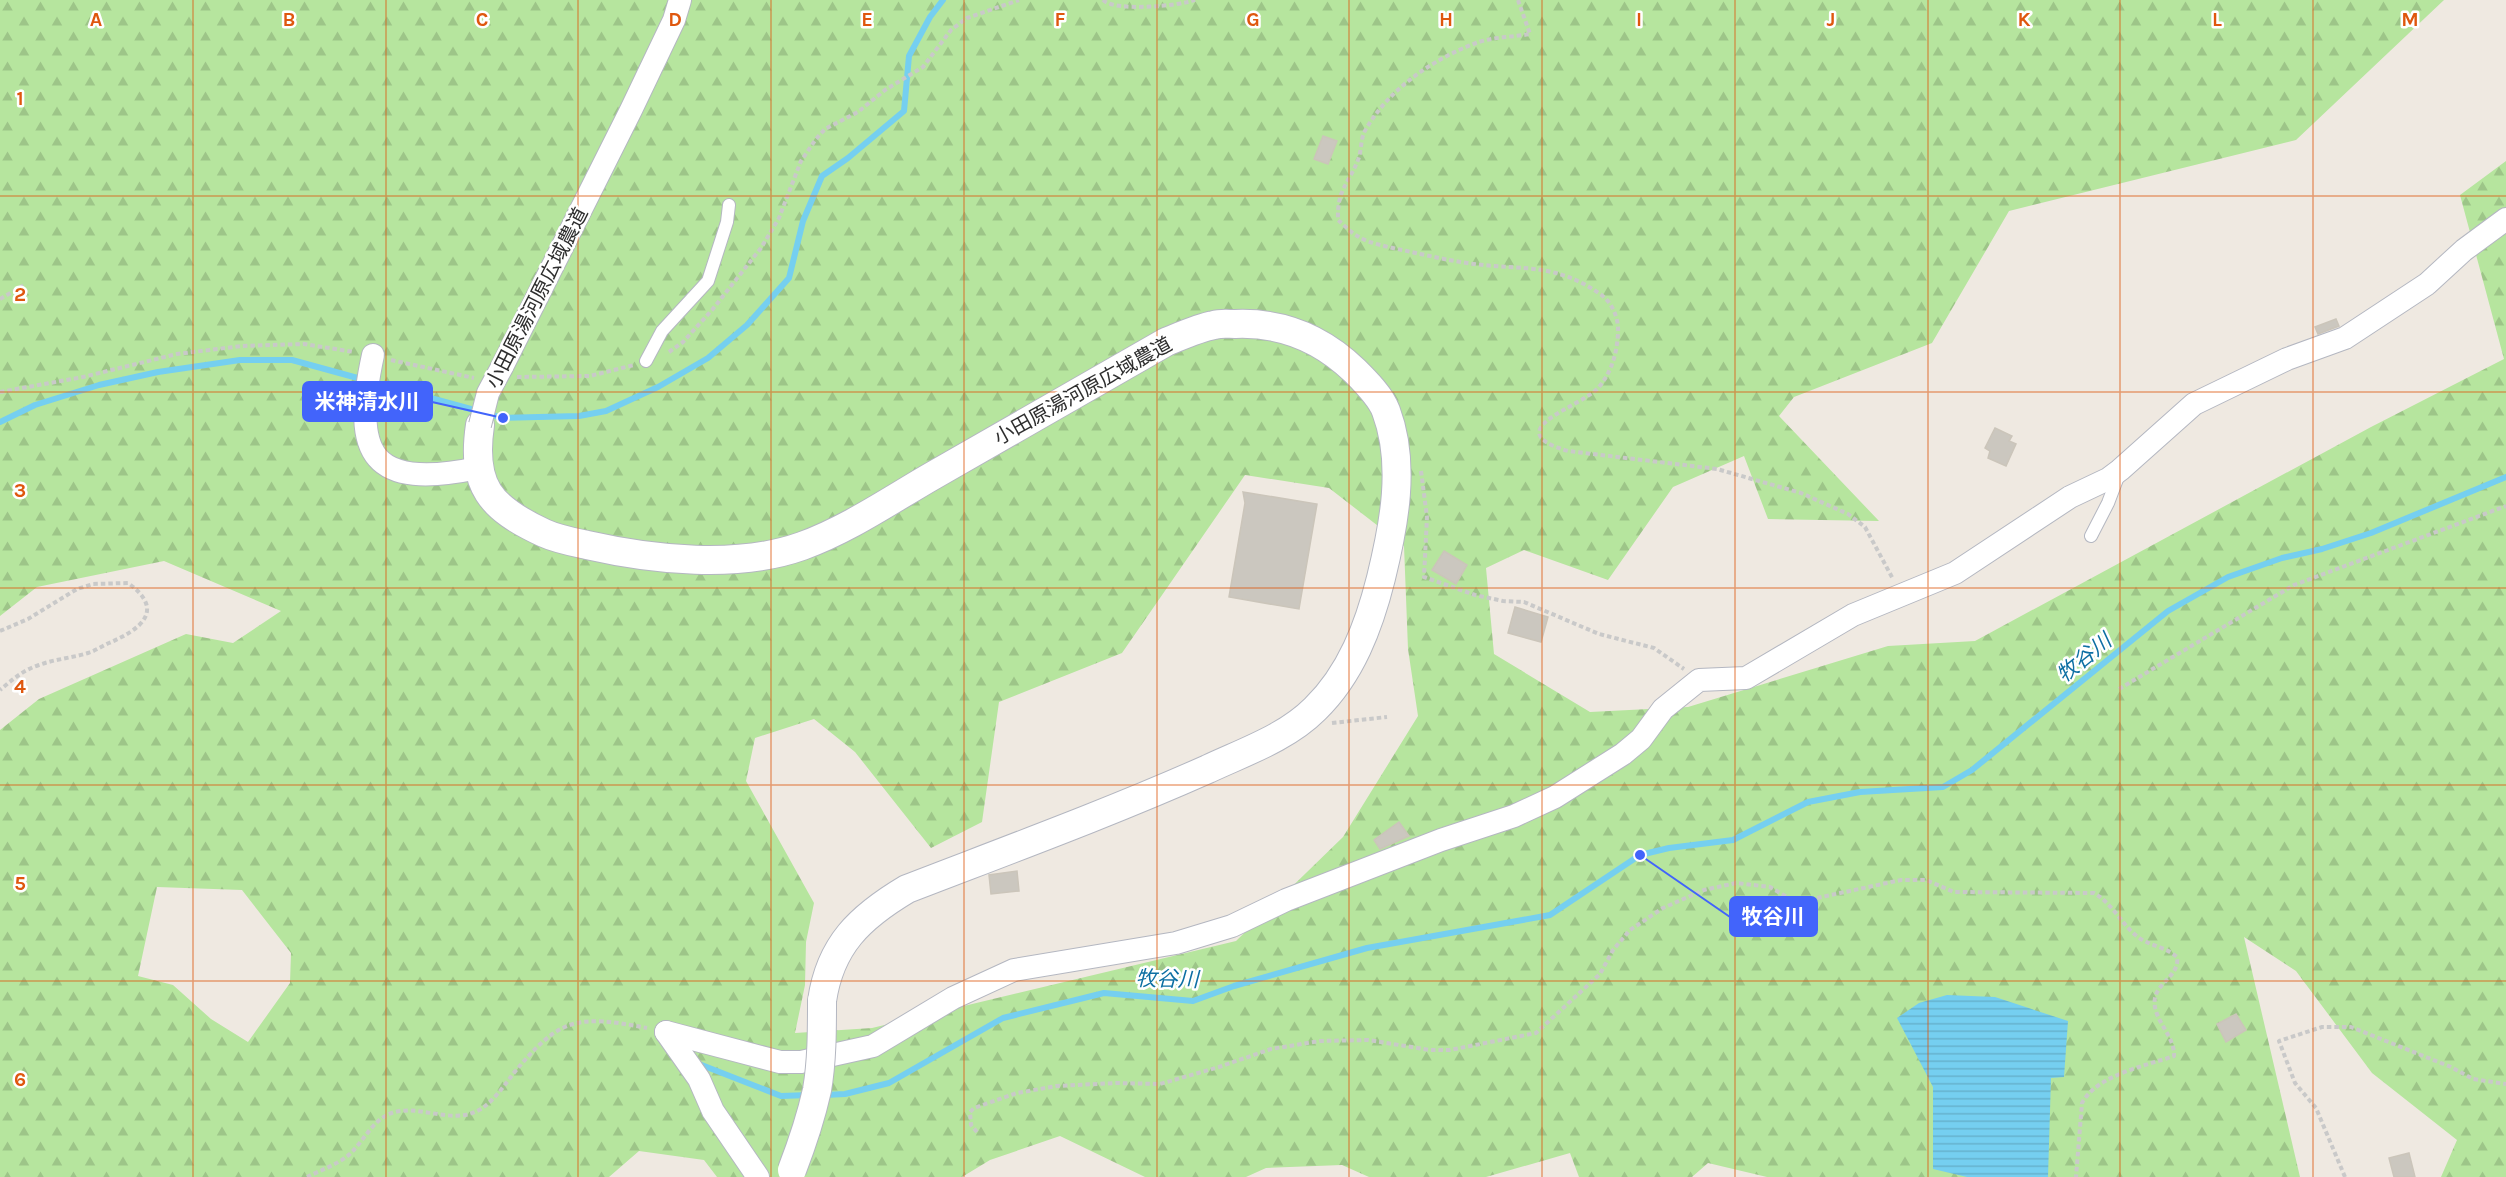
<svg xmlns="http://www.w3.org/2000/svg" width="2506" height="1177" font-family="Karla,'Noto Sans JP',sans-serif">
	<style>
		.forest { fill: url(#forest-firs); fill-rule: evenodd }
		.water { fill: url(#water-rules) }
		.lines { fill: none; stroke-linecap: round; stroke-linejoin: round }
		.stream { stroke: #75cff0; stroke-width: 6 }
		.building { fill: #cbc7bf; stroke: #cbc5ba; stroke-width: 1.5 }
		.service-casing { stroke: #b4b7c1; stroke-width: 14 }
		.minor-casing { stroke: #b4b7c1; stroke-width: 24 }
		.tertiary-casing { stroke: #b4b7c1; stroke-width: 30 }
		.path { stroke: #c9c9c9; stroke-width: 4; stroke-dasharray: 4.5 3; stroke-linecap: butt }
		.service { stroke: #fff; stroke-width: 12 }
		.minor { stroke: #fff; stroke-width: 22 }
		.tertiary { stroke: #fff; stroke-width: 28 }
		.minor-bridge-casing { stroke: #b4b7c1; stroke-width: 24; stroke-linecap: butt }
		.tertiary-bridge-casing { stroke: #b4b7c1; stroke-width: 30; stroke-linecap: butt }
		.minor-bridge { stroke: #fff; stroke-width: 22 }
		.tertiary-bridge { stroke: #fff; stroke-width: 28 }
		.grid { fill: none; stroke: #df570e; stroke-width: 1.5; stroke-opacity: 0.55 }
		.labels { text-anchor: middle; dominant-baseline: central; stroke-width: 5; stroke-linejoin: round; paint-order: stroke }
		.street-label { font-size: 20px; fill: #2e2e2e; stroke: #fff }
		.water-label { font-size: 21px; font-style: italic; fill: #0d6fa3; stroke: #fff }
		.grid-label { font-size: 20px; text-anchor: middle; font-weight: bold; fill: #df570e; stroke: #fff; stroke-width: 5; stroke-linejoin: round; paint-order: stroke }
		.leader { fill: none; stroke: #4264fb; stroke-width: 2 }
		.callout-dot { fill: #4264fb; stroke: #fff; stroke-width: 2 }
		.callout { fill: #4264fb; stroke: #4264fb; stroke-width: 2 }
		.callout-label { font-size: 21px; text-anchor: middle; font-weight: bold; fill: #fff }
	</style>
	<defs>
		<pattern id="forest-firs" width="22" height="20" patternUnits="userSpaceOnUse" patternTransform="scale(1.5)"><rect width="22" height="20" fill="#b6e59e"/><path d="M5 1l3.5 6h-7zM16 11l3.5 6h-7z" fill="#9dc588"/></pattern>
		<pattern id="water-rules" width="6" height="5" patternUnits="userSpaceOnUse" patternTransform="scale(1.5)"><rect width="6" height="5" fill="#75cff0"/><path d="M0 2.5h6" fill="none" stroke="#66b2ce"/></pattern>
	</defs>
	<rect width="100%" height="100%" fill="#efe9e1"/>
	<path class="forest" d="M0,0H2444L2296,140L2009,211L1932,343L1794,397L1779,416L1879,521L1768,519L1744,456L1673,487L1608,580L1524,550L1486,568L1494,654L1590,712L1688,707L1888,646L1975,641L2371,427L2504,359L2460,195L2506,161V1177H2441L2457,1140L2372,1073L2296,971L2244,937L2300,1177H1767L1708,1163L1692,1177H1579L1570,1153L1486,1177H1369L1342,1165L1266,1168L1246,1177H1145L1060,1136L990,1160L962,1177H717L704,1160L639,1151L609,1177H0V730L39,699L186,634L233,643L281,611L164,561L37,587L0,616ZM1245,475L1329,488L1404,546L1408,649L1418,716L1343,837L1236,941L872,1028L795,1033L805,985L806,942L814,903L746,781L755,738L814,719L855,752L931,848L982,822L999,702L1122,653ZM157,887L242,890L291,953L290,983L248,1042L211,1019L173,985L138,976Z"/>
	<polygon class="water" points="1947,995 1995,997 2068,1021 2064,1077 2051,1078 2048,1177 1967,1177 1933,1169 1933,1087 1897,1018 1919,1003"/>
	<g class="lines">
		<g class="stream">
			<polyline points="488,414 503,418 579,416 606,411 658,387 708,358 747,325 789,278 803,221 822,176 848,158 904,111 909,56 930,17 943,0"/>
			<polyline points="0,422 35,405 99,385 158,372 240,360 292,360 478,411"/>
			<polyline points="699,1064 781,1096 809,1095"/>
			<polyline points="825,1095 845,1094 889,1083 1003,1018 1104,993 1193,1001 1234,986 1367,948 1550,915 1640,855 1669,848 1733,840 1808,802 1860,792 1943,787 1972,770 2168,611 2228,577 2282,558 2322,549 2371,533 2506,477"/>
		</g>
	</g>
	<g class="building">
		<polygon points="1323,136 1337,141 1328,164 1314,159"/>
		<polygon points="2336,319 2339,326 2318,334 2315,327"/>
		<polygon points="1995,428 2012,436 2009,441 2016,444 2006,466 1988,458 1990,451 1985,448"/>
		<polygon points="1243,492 1317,504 1299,609 1229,597 1245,503"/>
		<polygon points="1444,551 1467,565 1456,584 1432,570"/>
		<polygon points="1515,607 1548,617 1541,642 1508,633"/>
		<polygon points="1399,822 1409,836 1380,849 1374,840"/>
		<polygon points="1017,871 1019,891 991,894 989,875"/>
		<polygon points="2236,1014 2246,1030 2226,1042 2217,1024"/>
		<polygon points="2409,1153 2415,1177 2394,1177 2389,1158"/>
	</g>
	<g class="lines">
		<g class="service-casing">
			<g id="service">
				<polyline points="646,361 662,331 708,281 727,222 729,205"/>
				<polyline points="2091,536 2108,503 2119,474"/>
			</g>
		</g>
		<g class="minor-casing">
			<g id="minor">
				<path d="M373,355C351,456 372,490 478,468"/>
				<polyline points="502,367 631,110 674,20 680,0"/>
				<polyline points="666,1032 780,1062 801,1062 873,1046 953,998 1014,970 1176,943 1232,926 1286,900 1441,840 1514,816 1555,797 1623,754 1641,739 1663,709 1699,680 1746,678 1853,615 1955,573 2070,497 2108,479 2120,470 2194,404 2287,359 2345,338 2427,284 2464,250 2506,219"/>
				<polyline points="666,1032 699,1079 713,1111 758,1177"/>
			</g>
		</g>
		<g class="tertiary-casing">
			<path id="tertiary" d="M480,425C471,486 490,508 544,533C557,539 573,542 587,545C653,560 738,569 802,546C849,529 892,499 934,475C1011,431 1088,386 1166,342C1181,336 1198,328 1214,325C1221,323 1228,324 1235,324C1282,322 1321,338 1355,371C1366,382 1381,397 1386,411C1406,464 1394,525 1381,578C1369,626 1351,674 1315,709C1286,738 1244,752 1208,769C1109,813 1008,850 907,889C860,917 830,945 822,1001"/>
		</g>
		<g class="path">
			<path d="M1103,0C1114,12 1179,6 1195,0"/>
			<path d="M1518,0L1530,34C1513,37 1492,37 1476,43C1433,59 1389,89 1366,129C1360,138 1362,151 1358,160C1348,185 1337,189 1338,220C1344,225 1351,233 1359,237C1371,244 1389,247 1402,250C1426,255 1450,261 1474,264C1523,270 1556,263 1600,294C1612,302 1619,318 1618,333C1617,353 1612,371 1599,387C1582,407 1495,430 1568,451L1717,469L1801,493L1848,514L1865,527L1893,579"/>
			<polyline points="0,299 26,284"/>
			<polyline points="669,352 683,342 712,310 761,248 779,218 801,161 816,139 825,129 858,112 885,90 923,67 951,30 967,18 1019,0"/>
			<polyline points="391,360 474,378"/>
			<polyline points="517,377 590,376 634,365"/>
			<polyline points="0,392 83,377 177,354 242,346 304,344 354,352"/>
			<polyline points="1421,471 1427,517 1424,577 1475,595 1503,601 1524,602 1599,634 1654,648 1684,669"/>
			<path d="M0,631L28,619L77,589L93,584L128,583C167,611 139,630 109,643C102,646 95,651 88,653C72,658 55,659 39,665C23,670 12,680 0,690"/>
			<polyline points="2119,689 2294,585 2506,506"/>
			<polyline points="1332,723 1387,717"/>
			<path d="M977,1132L971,1125L970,1112L974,1108L1017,1093L1057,1086L1117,1083L1160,1084L1219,1067L1271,1049L1320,1041L1368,1040L1430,1050H1450L1536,1033L1600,974L1613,950L1630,930L1663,908L1704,890L1736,883L1770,887L1794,901H1803L1901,880H1926L1954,892L2094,893C2113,904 2121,924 2138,937C2150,946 2166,947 2177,957C2180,975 2158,982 2155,998C2151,1018 2175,1035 2174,1056C2145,1066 2097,1075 2082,1103L2076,1177"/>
			<path d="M307,1177C321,1170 339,1164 351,1153C363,1141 373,1121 389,1114C417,1102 451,1126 479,1110C492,1103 504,1086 513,1074C559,1018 576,1014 647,1028"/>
			<polyline points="2345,1177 2316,1108 2295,1083 2279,1041 2322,1027 2351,1027 2451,1067 2473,1079 2506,1084"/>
		</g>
		<use href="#service" class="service"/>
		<use href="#minor" class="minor"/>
		<use href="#tertiary" class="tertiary"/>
		<g class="minor-bridge-casing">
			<polyline id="minor-bridge" points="480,425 488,393 502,367"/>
		</g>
		<g class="tertiary-bridge-casing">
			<path id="tertiary-bridge" d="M792,1170C802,1144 811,1117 817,1090C822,1061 822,1031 822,1001"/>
		</g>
		<use href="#minor-bridge" class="minor-bridge"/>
		<use href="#tertiary-bridge" class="tertiary-bridge"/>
	</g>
	<path class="grid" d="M193,0V1177M386,0V1177M578,0V1177M771,0V1177M964,0V1177M1157,0V1177M1349,0V1177M1542,0V1177M1735,0V1177M1928,0V1177M2120,0V1177M2313,0V1177M0,196H2506M0,392H2506M0,588H2506M0,785H2506M0,981H2506"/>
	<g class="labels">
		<g class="street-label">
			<text transform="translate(537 298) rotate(-63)">小田原湯河原広域農道</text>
			<text transform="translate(1083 391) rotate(-29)">小田原湯河原広域農道</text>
		</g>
		<g class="water-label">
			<text transform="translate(2084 658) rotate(-39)">牧谷川</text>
			<text transform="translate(1167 979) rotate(1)">牧谷川</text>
		</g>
	</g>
	<g class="grid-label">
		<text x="96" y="26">A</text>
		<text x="289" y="26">B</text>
		<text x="482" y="26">C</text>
		<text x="675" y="26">D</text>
		<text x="867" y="26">E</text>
		<text x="1060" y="26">F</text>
		<text x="1253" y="26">G</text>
		<text x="1446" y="26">H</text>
		<text x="1639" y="26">I</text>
		<text x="1831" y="26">J</text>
		<text x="2024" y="26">K</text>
		<text x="2217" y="26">L</text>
		<text x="2410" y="26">M</text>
		<text x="20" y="105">1</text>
		<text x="20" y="301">2</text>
		<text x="20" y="497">3</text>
		<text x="20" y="693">4</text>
		<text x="20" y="890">5</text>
		<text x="20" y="1086">6</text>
	</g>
	<path class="leader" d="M503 418L432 402M1640 855L1730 917"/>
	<g class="callout-dot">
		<circle cx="503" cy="418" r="6"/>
		<circle cx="1640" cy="855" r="6"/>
	</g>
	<g class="callout">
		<rect x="303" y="382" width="129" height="39" rx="6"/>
		<rect x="1730" y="897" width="87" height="39" rx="6"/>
	</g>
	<g class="callout-label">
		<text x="367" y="409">米神清水川</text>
		<text x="1773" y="924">牧谷川</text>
	</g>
</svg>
